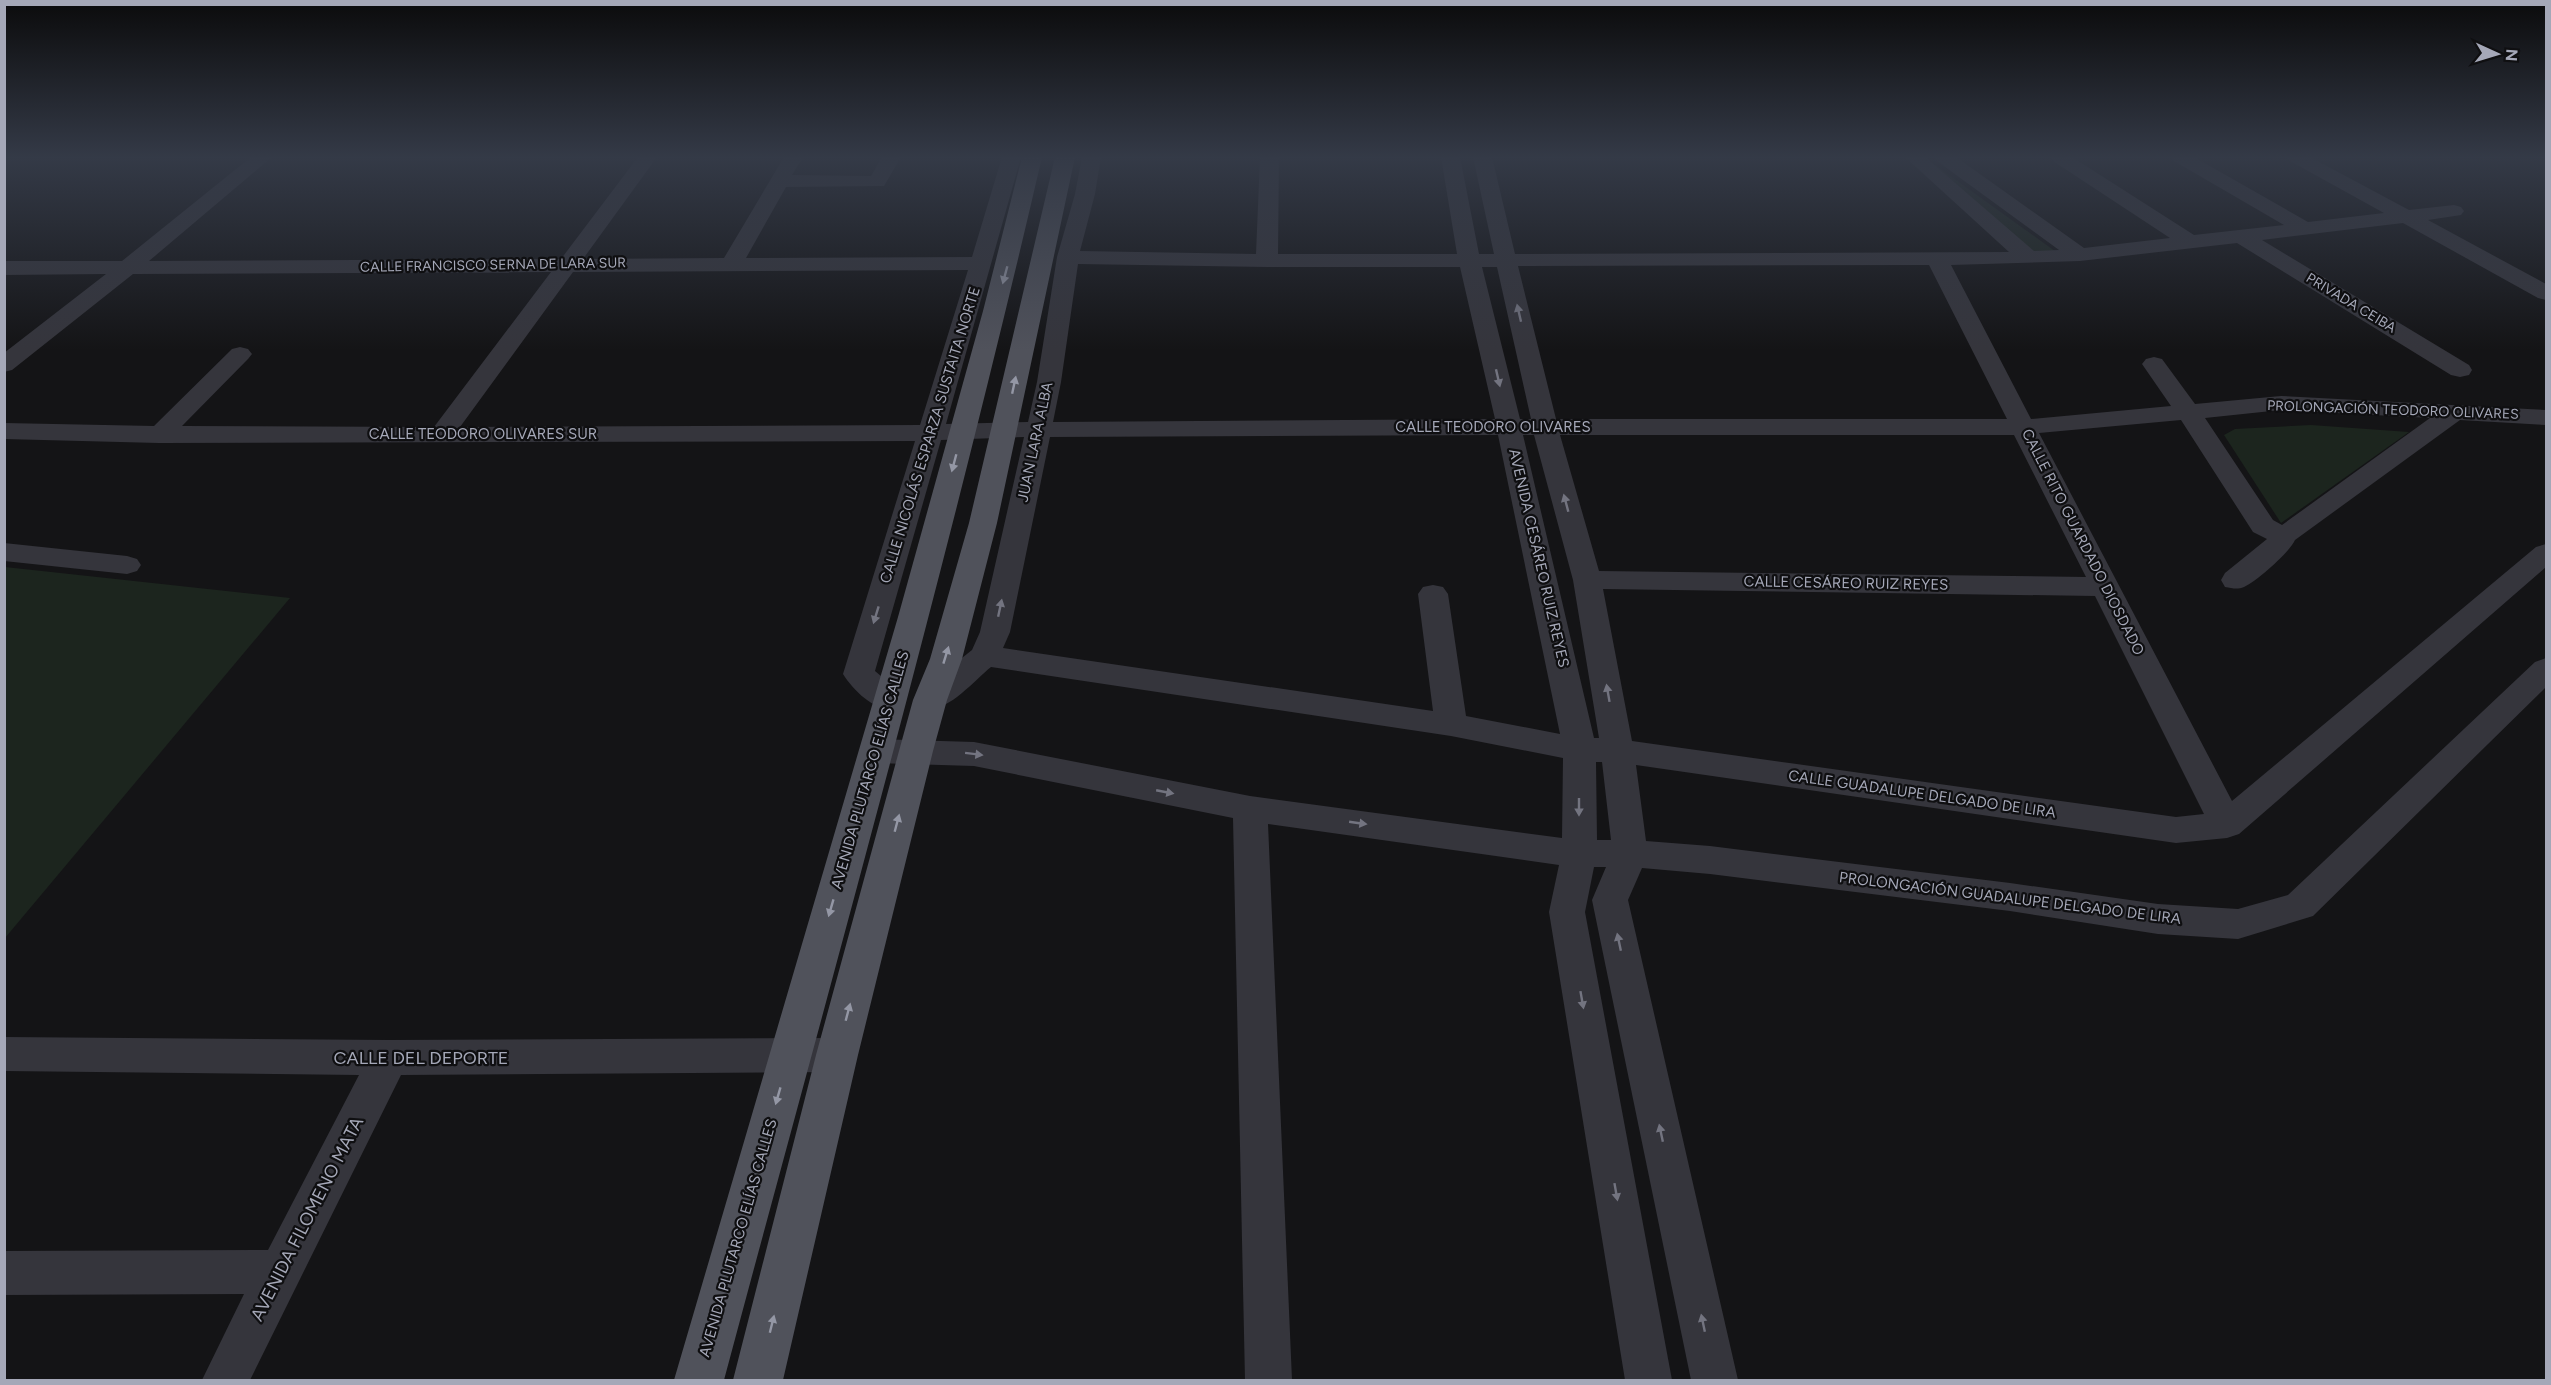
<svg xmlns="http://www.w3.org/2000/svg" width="2551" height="1385" font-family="Figtree,sans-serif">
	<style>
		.green { fill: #1c251e }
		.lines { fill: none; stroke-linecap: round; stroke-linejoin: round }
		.minor { fill: #35353c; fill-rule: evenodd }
		.major { fill: #50525b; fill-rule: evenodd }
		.oneway { fill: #9497a5 }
		.oneway2 { fill: #737480 }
		.labels { text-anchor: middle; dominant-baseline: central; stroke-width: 4.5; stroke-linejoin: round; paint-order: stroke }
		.far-street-label { font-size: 14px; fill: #a5a8b8; stroke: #0f0f11 }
		.street-label { font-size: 15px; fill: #a5a8b8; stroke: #0f0f11 }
		.near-street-label { font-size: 18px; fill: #a5a8b8; stroke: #0f0f11 }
	</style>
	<rect width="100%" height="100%" fill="#141416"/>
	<g class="green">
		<polygon points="1916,157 1924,157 2059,254 2032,256"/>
		<polygon points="2311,425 2409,432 2281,523 2224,435 2235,429"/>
		<polygon points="5,567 290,598 5,938 4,567"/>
	</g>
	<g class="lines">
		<g class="minor">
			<path d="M251,157H272L149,261L561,259L638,157H657L583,259L724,258L784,157H803L792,175L871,176L882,157H901L884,186L786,187L746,258L972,257L1002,157H1021L946,424L1028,422L1037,382L1057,257L1075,194L1082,157H1101L1095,194L1080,251L1256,254L1260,157H1279L1278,254H1457L1441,157H1460L1479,254H1494L1473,157H1492L1515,254L2009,252L1905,157H1925L2034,251L2059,250L1937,161L1935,157H1956L2084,248L2170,238L2053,161L2051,157H2072L2194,235L2284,225L2174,161L2172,157H2194L2308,222L2384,213L2290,161L2287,157H2310L2409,210L2454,205L2461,207L2464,211L2461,215L2428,220L2546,284V300L2538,298L2403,223L2262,240L2469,365L2472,370L2469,375L2460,377L2451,375L2237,243L2080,261L1951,265L2031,419L2171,406L2142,364L2146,359L2154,357L2162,359L2195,404L2281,396L2546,410V425L2460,420L2295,540C2290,552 2256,582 2244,587C2237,590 2232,588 2225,587L2221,580L2225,573L2267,539L2253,532L2181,420L2039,433L2232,801L2536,547L2546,544V567L2239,834L2227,838L2176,843L1636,765L1646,841L1710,846L2010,883L2158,904L2238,909L2288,895L2535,662L2546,658V687L2313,916L2238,939L2158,934L2010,911L1710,874L1642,868L1628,900L1738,1380H1691L1592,900L1606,867H1594L1585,912L1672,1380H1625L1549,912L1559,865L1268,824L1292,1380H1245L1233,818L974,766L875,763L863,759L859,751L863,743L875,739L974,742L1250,796L1562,838L1563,758L1451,736L991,667C971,683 946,716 919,708L914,700L919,692L972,650L980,632L1024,437L941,440L875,671L901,693L906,701L901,709C879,715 855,693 843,674L915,441L159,443L4,439V423L154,426L232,349L240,347L248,349L252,354L248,359L182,426L434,427L551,272L133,274L12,370L4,372V353L106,274L4,275V261H122ZM1078,264L1267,267H1460L1495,419L1053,422L1061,382ZM1929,265L2007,419H1556L1518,266ZM1482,267H1497L1531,419H1520ZM968,270L920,425L460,427L573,272ZM2281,410L2430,418L2282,525L2273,520L2205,418ZM1498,435L1560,734L1466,716L1448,594L1443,587L1433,585L1423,587L1418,594L1433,711L1003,648L1010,632L1050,437ZM1523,435H1534L1573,580L1599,738H1594ZM1560,435H2014L2086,577L1599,571ZM1603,589L2095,596L2204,814L2176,817L1632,741ZM1596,762H1602L1611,840H1597Z"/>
			<polygon points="4,543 127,556 137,559 141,565 137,571 127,574 4,561"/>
			<polygon points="4,1037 389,1040 837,1038 851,1043 857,1055 851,1067 837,1072 401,1075 250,1380 202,1380 244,1294 4,1295 4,1251 268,1250 359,1075 4,1071"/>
		</g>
		<g class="major">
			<path d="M1022,157H1042C947,568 833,973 724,1380H674L898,617L983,311Z"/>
			<polygon points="1055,157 1075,157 997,523 962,659 947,700 933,751 858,1055 783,1380 733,1380 816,1055 899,751 913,700 930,659 969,523"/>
		</g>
	</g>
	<defs><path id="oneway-solid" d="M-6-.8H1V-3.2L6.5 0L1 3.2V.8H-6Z" transform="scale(1.5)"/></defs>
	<g class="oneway">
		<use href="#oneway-solid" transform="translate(1005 275) rotate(105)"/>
		<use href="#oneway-solid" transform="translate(1014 385) rotate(-78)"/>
		<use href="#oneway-solid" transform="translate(954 463) rotate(105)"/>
		<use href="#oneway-solid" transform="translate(946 655) rotate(-73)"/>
		<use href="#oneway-solid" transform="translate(897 823) rotate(-75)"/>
		<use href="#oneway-solid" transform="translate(831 908) rotate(106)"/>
		<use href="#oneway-solid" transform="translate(848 1012) rotate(-75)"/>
		<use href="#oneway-solid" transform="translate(778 1096) rotate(106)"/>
		<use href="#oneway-solid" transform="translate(772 1324) rotate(-76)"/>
	</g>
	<g class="oneway2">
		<use href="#oneway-solid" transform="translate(1519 313) rotate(-103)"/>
		<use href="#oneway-solid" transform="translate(1498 378) rotate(77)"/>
		<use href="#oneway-solid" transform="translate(1566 503) rotate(-105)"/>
		<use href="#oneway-solid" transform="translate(1000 608) rotate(-78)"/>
		<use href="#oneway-solid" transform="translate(876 615) rotate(107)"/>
		<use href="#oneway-solid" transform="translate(1608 693) rotate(-100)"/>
		<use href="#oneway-solid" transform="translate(974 754) rotate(7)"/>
		<use href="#oneway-solid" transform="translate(1165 792) rotate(11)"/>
		<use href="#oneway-solid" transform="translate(1579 807) rotate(90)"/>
		<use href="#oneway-solid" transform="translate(1358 823) rotate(8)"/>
		<use href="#oneway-solid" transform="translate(1619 942) rotate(-102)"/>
		<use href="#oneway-solid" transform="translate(1582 1000) rotate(80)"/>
		<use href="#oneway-solid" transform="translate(1661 1133) rotate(-102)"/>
		<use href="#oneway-solid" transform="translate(1616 1192) rotate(80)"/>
		<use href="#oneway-solid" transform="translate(1703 1323) rotate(-102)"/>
	</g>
	<linearGradient id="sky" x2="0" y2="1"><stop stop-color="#0b0b0c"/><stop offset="0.45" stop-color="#343a47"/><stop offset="1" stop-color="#343a47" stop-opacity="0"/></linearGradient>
	<rect width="2551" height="350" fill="url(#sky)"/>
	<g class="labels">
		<g class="far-street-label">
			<text transform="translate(493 265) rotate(-1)">CALLE FRANCISCO SERNA DE LARA SUR</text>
			<text transform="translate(2351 303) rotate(31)">PRIVADA CEIBA</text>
			<text transform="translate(2393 410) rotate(2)">PROLONGACIÓN TEODORO OLIVARES</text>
		</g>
		<g class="street-label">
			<text x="1493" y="427">CALLE TEODORO OLIVARES</text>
			<text x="483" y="434">CALLE TEODORO OLIVARES SUR</text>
			<text transform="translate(930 435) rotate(-73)">CALLE NICOLÁS ESPARZA SUSTAITA NORTE</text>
			<text transform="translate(1035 442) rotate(-78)">JUAN LARA ALBA</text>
			<text transform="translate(2083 542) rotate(63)">CALLE RITO GUARDADO DIOSDADO</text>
			<text transform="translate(1539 558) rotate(77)">AVENIDA CESÁREO RUIZ REYES</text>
			<text transform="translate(1846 583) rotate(1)">CALLE CESÁREO RUIZ REYES</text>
			<text transform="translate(870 770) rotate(-74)">AVENIDA PLUTARCO ELÍAS CALLES</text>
			<text transform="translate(1922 794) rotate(8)">CALLE GUADALUPE DELGADO DE LIRA</text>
			<text transform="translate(2010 898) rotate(7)">PROLONGACIÓN GUADALUPE DELGADO DE LIRA</text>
			<text transform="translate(738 1238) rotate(-74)">AVENIDA PLUTARCO ELÍAS CALLES</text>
		</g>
		<g class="near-street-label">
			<text x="421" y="1058">CALLE DEL DEPORTE</text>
			<text transform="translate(307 1219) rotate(-63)">AVENIDA FILOMENO MATA</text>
		</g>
	</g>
	<rect width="2551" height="1385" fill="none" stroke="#a5a8b8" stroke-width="12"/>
	<g transform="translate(2497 54) rotate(94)" stroke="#0f0f11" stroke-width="4.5" paint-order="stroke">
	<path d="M0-4.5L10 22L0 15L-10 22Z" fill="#a5a8b8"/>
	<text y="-9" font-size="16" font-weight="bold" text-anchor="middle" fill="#a5a8b8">N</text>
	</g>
</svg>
